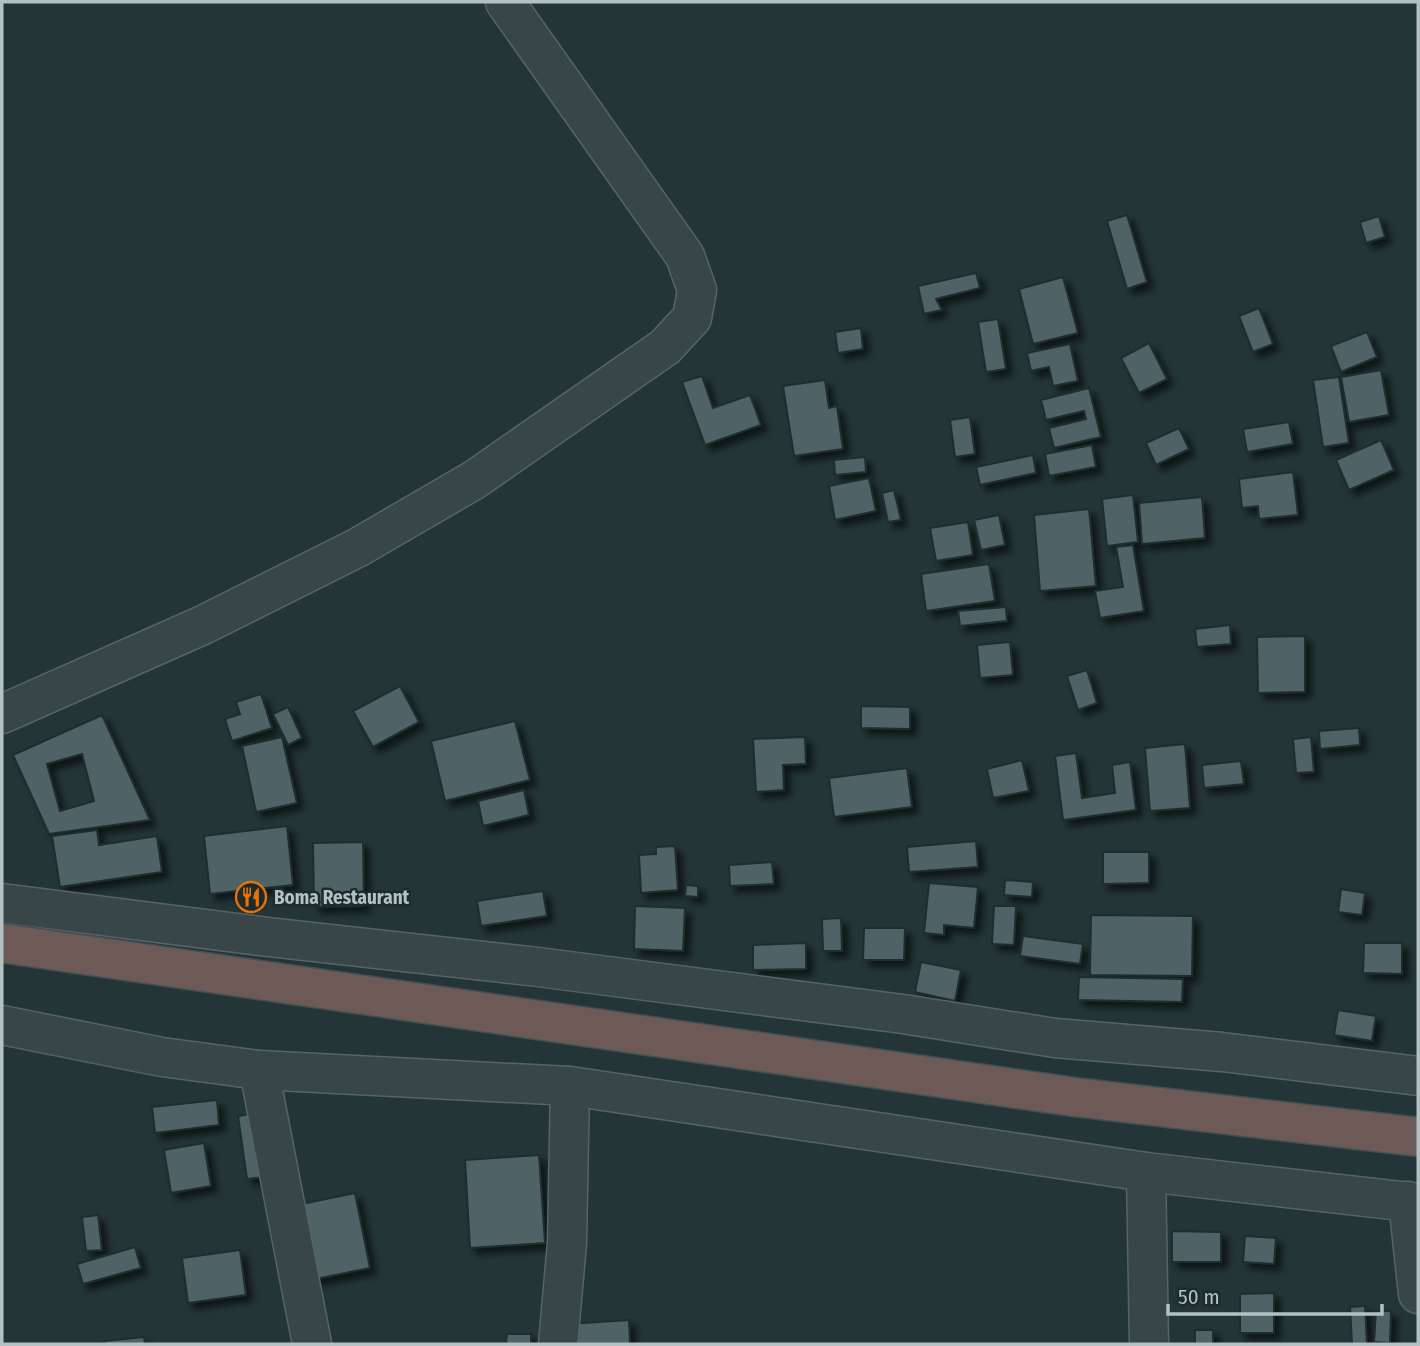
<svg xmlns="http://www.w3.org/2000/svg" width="1420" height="1346" font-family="'Fira Sans Condensed',sans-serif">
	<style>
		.building { fill: #506366; stroke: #1f2d2f; stroke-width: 2; fill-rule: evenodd; filter: url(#shadow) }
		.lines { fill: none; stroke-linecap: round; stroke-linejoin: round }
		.minor-casing { stroke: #566466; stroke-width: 41 }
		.highway-casing { stroke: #435153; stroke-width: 41 }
		.minor { stroke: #384648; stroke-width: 38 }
		.highway { stroke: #6d5a56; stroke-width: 38 }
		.labels { text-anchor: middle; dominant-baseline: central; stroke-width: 5; stroke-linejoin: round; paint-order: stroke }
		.poi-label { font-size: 19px; font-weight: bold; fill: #b3c1c4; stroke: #1d2b2d; text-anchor: start }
	</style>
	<defs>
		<filter id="shadow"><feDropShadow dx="6" dy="6" stdDeviation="3.5" flood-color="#0009"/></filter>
	</defs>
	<rect width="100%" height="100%" fill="#243538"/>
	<g class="building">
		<polygon points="1127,215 1147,282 1127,289 1107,221"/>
		<polygon points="1379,216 1385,237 1366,243 1360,222"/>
		<polygon points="976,273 980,288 936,299 942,310 924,314 918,286"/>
		<polygon points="1063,277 1078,333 1033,344 1019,289"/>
		<polygon points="1259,308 1273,344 1253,352 1239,316"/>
		<polygon points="998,319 1006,369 986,372 978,322"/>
		<polygon points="861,328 863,349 838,353 835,332"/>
		<polygon points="1367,332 1377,357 1341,372 1331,346"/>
		<polygon points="1149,343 1167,379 1139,393 1121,358"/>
		<polygon points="1070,344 1078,381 1053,386 1049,367 1031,371 1027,353"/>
		<polygon points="1381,370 1389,415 1349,422 1341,377"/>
		<polygon points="702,376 713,408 750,395 761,425 705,445 682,382"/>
		<polygon points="1339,377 1349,443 1323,447 1313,380"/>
		<polygon points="825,380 829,408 837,406 843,449 794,456 783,386"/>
		<polygon points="1089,388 1101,437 1054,448 1049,428 1086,419 1084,411 1046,420 1041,400"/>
		<polygon points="970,417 975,454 955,457 950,420"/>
		<polygon points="1289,422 1293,444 1247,452 1243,429"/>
		<polygon points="1179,428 1189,449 1156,465 1146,443"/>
		<polygon points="1381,440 1394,470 1349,490 1336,460"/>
		<polygon points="1092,445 1096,467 1049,476 1045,454"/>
		<polygon points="1033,455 1036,473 980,485 976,467"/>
		<polygon points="865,457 866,472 835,475 834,460"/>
		<polygon points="1293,472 1298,515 1259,519 1258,506 1242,508 1239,479"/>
		<polygon points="869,478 876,511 835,520 829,486"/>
		<polygon points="894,490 901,520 888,522 882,493"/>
		<polygon points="1133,495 1138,542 1107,546 1102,499"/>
		<polygon points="1202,497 1205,538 1142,544 1139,503"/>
		<polygon points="1089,509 1096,586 1040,591 1034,515"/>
		<polygon points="999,515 1005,545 981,550 974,520"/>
		<polygon points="968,522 973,555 936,561 930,528"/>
		<polygon points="1133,545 1144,611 1100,618 1095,591 1123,587 1116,547"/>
		<polygon points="989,564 995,601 926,611 921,574"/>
		<polygon points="1006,607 1007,621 960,626 958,611"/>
		<polygon points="1230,625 1231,644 1197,647 1195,629"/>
		<polygon points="1305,636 1305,692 1258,693 1257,637"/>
		<polygon points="1010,642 1013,675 980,678 977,645"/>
		<polygon points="1087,670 1097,703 1078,710 1067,676"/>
		<polygon points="400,686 419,722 373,747 353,711"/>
		<polygon points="261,694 272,728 232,741 225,719 240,714 236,702"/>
		<polygon points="861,706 910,707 910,729 861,728"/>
		<polygon points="288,707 302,738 288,745 273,714"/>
		<path d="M102,715L150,820L49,834L13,755ZM82,754L94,801L60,811L47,764Z"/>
		<polygon points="515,721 530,780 445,801 431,741"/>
		<polygon points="1359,728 1360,745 1320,749 1319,731"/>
		<polygon points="282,737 297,803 256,812 242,746"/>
		<polygon points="805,737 806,764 783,765 784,790 756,792 753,739"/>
		<polygon points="1311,737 1314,772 1296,773 1293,739"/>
		<polygon points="1185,744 1190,808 1150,811 1145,748"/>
		<polygon points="1076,753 1082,798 1115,793 1112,765 1130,762 1136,810 1063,820 1055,756"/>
		<polygon points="1022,760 1029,791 993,798 987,769"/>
		<polygon points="1241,761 1244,784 1204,788 1202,765"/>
		<polygon points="907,768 912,807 834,817 829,778"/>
		<polygon points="524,790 529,815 483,826 478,801"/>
		<polygon points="287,826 293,885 210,894 204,836"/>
		<polygon points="97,830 99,845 157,836 162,872 60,887 52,836"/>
		<polygon points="976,841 978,867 909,872 907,847"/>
		<polygon points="363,842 364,906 314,907 313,843"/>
		<polygon points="675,846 678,890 641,893 639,855 656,854 656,847"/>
		<polygon points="1103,852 1149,852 1149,883 1103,884"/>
		<polygon points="772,862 774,884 730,886 729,865"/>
		<polygon points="1005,880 1033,882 1032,897 1004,895"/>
		<polygon points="929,883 978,887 974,928 944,925 944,935 924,933"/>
		<polygon points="686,885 698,886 698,897 685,896"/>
		<polygon points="1341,889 1365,893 1362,915 1338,912"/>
		<polygon points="543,891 547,916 481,926 477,901"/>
		<polygon points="635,906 685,908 683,951 634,949"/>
		<polygon points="994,906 1016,906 1014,945 992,944"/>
		<polygon points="1091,915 1193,916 1192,976 1090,975"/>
		<polygon points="841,918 842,951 823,951 822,919"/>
		<polygon points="864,928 905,928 904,960 863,960"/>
		<polygon points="1023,936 1083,944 1080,964 1020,956"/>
		<polygon points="806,943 806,969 753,970 753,945"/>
		<polygon points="1364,943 1402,943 1402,974 1363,973"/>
		<polygon points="921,962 961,970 955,1001 915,992"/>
		<polygon points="1079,977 1183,979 1182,1002 1078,1000"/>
		<polygon points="1338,1010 1376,1016 1372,1041 1334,1035"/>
		<polygon points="217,1100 219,1125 155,1133 152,1107"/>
		<polygon points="264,1112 273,1176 247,1179 238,1116"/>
		<polygon points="204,1143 211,1186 171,1193 164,1150"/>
		<polygon points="539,1155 545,1243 470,1248 465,1160"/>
		<polygon points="355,1193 370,1268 306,1281 292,1206"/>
		<polygon points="98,1215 102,1250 86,1251 82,1217"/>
		<polygon points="1172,1231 1221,1232 1221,1262 1172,1262"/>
		<polygon points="1245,1236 1276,1238 1274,1264 1243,1262"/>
		<polygon points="135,1247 141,1268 83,1284 77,1264"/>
		<polygon points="240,1250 246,1295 188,1303 182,1258"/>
		<polygon points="1274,1293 1274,1333 1240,1333 1240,1294"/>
		<polygon points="1365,1306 1367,1344 1352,1344 1350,1307"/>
		<polygon points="1376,1311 1391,1311 1390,1343 1374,1342"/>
		<polygon points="629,1320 630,1344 569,1344 568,1324"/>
		<rect x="1195" y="1330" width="18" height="14"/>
		<polygon points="507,1334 531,1334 531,1344 506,1344"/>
		<polygon points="144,1337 145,1344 105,1344 104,1341"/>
	</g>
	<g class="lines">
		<g class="minor-casing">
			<g id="minor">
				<polyline points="2,714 203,625 357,548 474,480 665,347 692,318 697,290 685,256 505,2"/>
				<polyline points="2,903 268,937 538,967 903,1014 1055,1038 1222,1052 1418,1076"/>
				<polyline points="2,1025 162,1057 259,1070 570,1086 1146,1172 1418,1203"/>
				<polyline points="259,1070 312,1344"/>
				<polyline points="1146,1172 1149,1344"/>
				<polyline points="1408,1201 1418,1294"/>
				<polyline points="558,1344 567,1243 570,1086"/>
			</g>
		</g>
		<g class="highway-casing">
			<polyline id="highway" points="2,943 1074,1097 1418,1137"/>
		</g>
		<use href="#minor" class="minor"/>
		<use href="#highway" class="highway"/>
	</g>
	<defs>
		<g id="restaurant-ring" transform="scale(1.575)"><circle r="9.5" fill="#1d2b2d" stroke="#e8710a" stroke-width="1.5"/><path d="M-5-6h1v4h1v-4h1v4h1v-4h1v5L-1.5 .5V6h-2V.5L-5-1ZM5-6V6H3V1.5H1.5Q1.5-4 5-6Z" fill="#e8710a"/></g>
	</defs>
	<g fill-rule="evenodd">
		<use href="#restaurant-ring" x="251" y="897"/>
	</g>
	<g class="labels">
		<g class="poi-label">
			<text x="274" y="897">Boma Restaurant</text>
		</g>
	</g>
	<rect width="1420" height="1346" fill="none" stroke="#b3c1c4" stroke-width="7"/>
	<path d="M1168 1304v10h214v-10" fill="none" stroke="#b3c1c4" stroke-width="3.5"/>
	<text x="1178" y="1304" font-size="21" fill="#b3c1c4" stroke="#1d2b2d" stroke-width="5" paint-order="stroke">50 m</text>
</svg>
